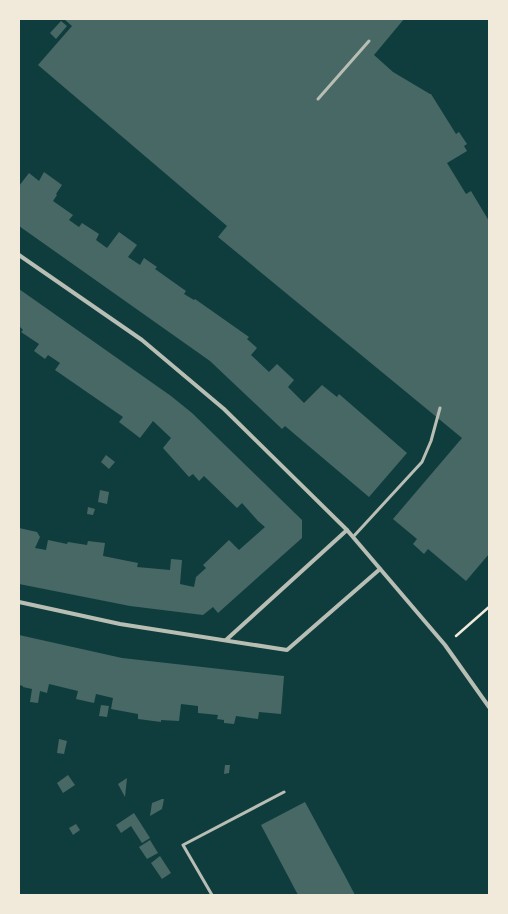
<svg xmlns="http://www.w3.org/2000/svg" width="508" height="914" font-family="Signika,sans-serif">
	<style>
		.building { fill: #486865 }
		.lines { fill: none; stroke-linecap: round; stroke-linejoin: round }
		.path { stroke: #f1e9da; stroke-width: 2.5 }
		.service { stroke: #b8beb3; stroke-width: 3 }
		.minor { stroke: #b8beb3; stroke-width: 4 }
	</style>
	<rect width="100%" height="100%" fill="#0f3d3e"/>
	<g class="building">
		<polygon points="64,19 404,19 374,55 393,72 430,94 431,94 456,134 459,132 467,144 464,146 467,151 447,163 466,194 471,191 489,221 489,554 466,581 428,549 424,554 413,544 417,539 393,519 462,438 218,237 227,226 38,65 72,26"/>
		<polygon points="61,21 67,26 56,39 50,33"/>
		<polygon points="44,172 62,185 56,194 57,195 53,201 73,215 69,220 79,227 82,223 99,234 96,240 107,248 119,232 137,245 128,257 140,265 144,258 157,267 155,269 186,291 184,294 194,300 195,299 249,337 247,339 257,348 251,355 269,372 277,364 294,380 288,387 304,403 322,385 337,397 339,394 407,453 369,497 285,426 282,429 210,361 19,226 19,186 29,173 39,181"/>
		<polygon points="19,289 171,396 192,413 302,520 302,538 218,613 213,607 203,615 130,606 19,584 19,528 37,532 40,537 35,548 46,550 48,540 67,544 68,542 87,545 88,541 105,543 103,556 138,563 137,567 170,570 171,559 182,560 180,584 194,587 196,577 206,568 203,565 229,540 239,550 265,527 258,521 242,503 237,508 204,476 199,481 193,474 189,477 163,448 171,438 153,421 140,438 119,422 123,417 55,370 60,363 48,355 45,359 34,351 39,344 21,332 23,330 19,326"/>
		<polygon points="106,455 115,462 109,469 101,462"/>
		<polygon points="100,490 109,492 107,504 98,502"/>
		<polygon points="88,507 95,509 93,515 87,514"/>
		<polygon points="19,635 122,658 284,676 281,714 259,712 258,719 236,716 234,724 224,723 224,720 217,719 218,715 198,713 198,706 181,704 179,721 161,720 161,722 138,719 138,714 111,709 113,698 96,694 94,703 76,699 78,691 49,684 47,693 40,691 38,703 30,702 32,689 23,687 23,686 19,685"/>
		<polygon points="101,705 109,706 107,717 99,716"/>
		<polygon points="59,739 67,741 64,754 57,753"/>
		<polygon points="225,765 230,765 229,773 224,774"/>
		<polygon points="68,775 75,785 63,793 57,783"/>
		<polygon points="127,778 125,797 118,784"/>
		<polygon points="162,799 164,799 162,809 150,816 152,803"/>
		<polygon points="305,802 345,876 355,895 298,895 261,825"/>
		<polygon points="134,813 150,838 142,843 131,826 121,833 116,825"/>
		<polygon points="76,824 80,830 73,835 69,828"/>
		<polygon points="150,840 158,853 147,859 139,847"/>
		<polygon points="160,856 171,873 162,879 151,863"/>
	</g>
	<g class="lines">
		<polyline class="path" points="456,636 489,607"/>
		<g class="service">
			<polyline points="318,99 369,41"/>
			<polyline points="353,537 422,462 431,441 440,408"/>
			<polyline points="212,895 183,845 284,792"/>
		</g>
		<g class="minor">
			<polyline points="19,255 142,340 224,409 347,530 445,645 489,707"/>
			<polyline points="19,602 120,624 287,650 380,569"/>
			<polyline points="226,640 347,530"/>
		</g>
	</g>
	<rect width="508" height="914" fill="none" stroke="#f1e9da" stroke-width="40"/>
</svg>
